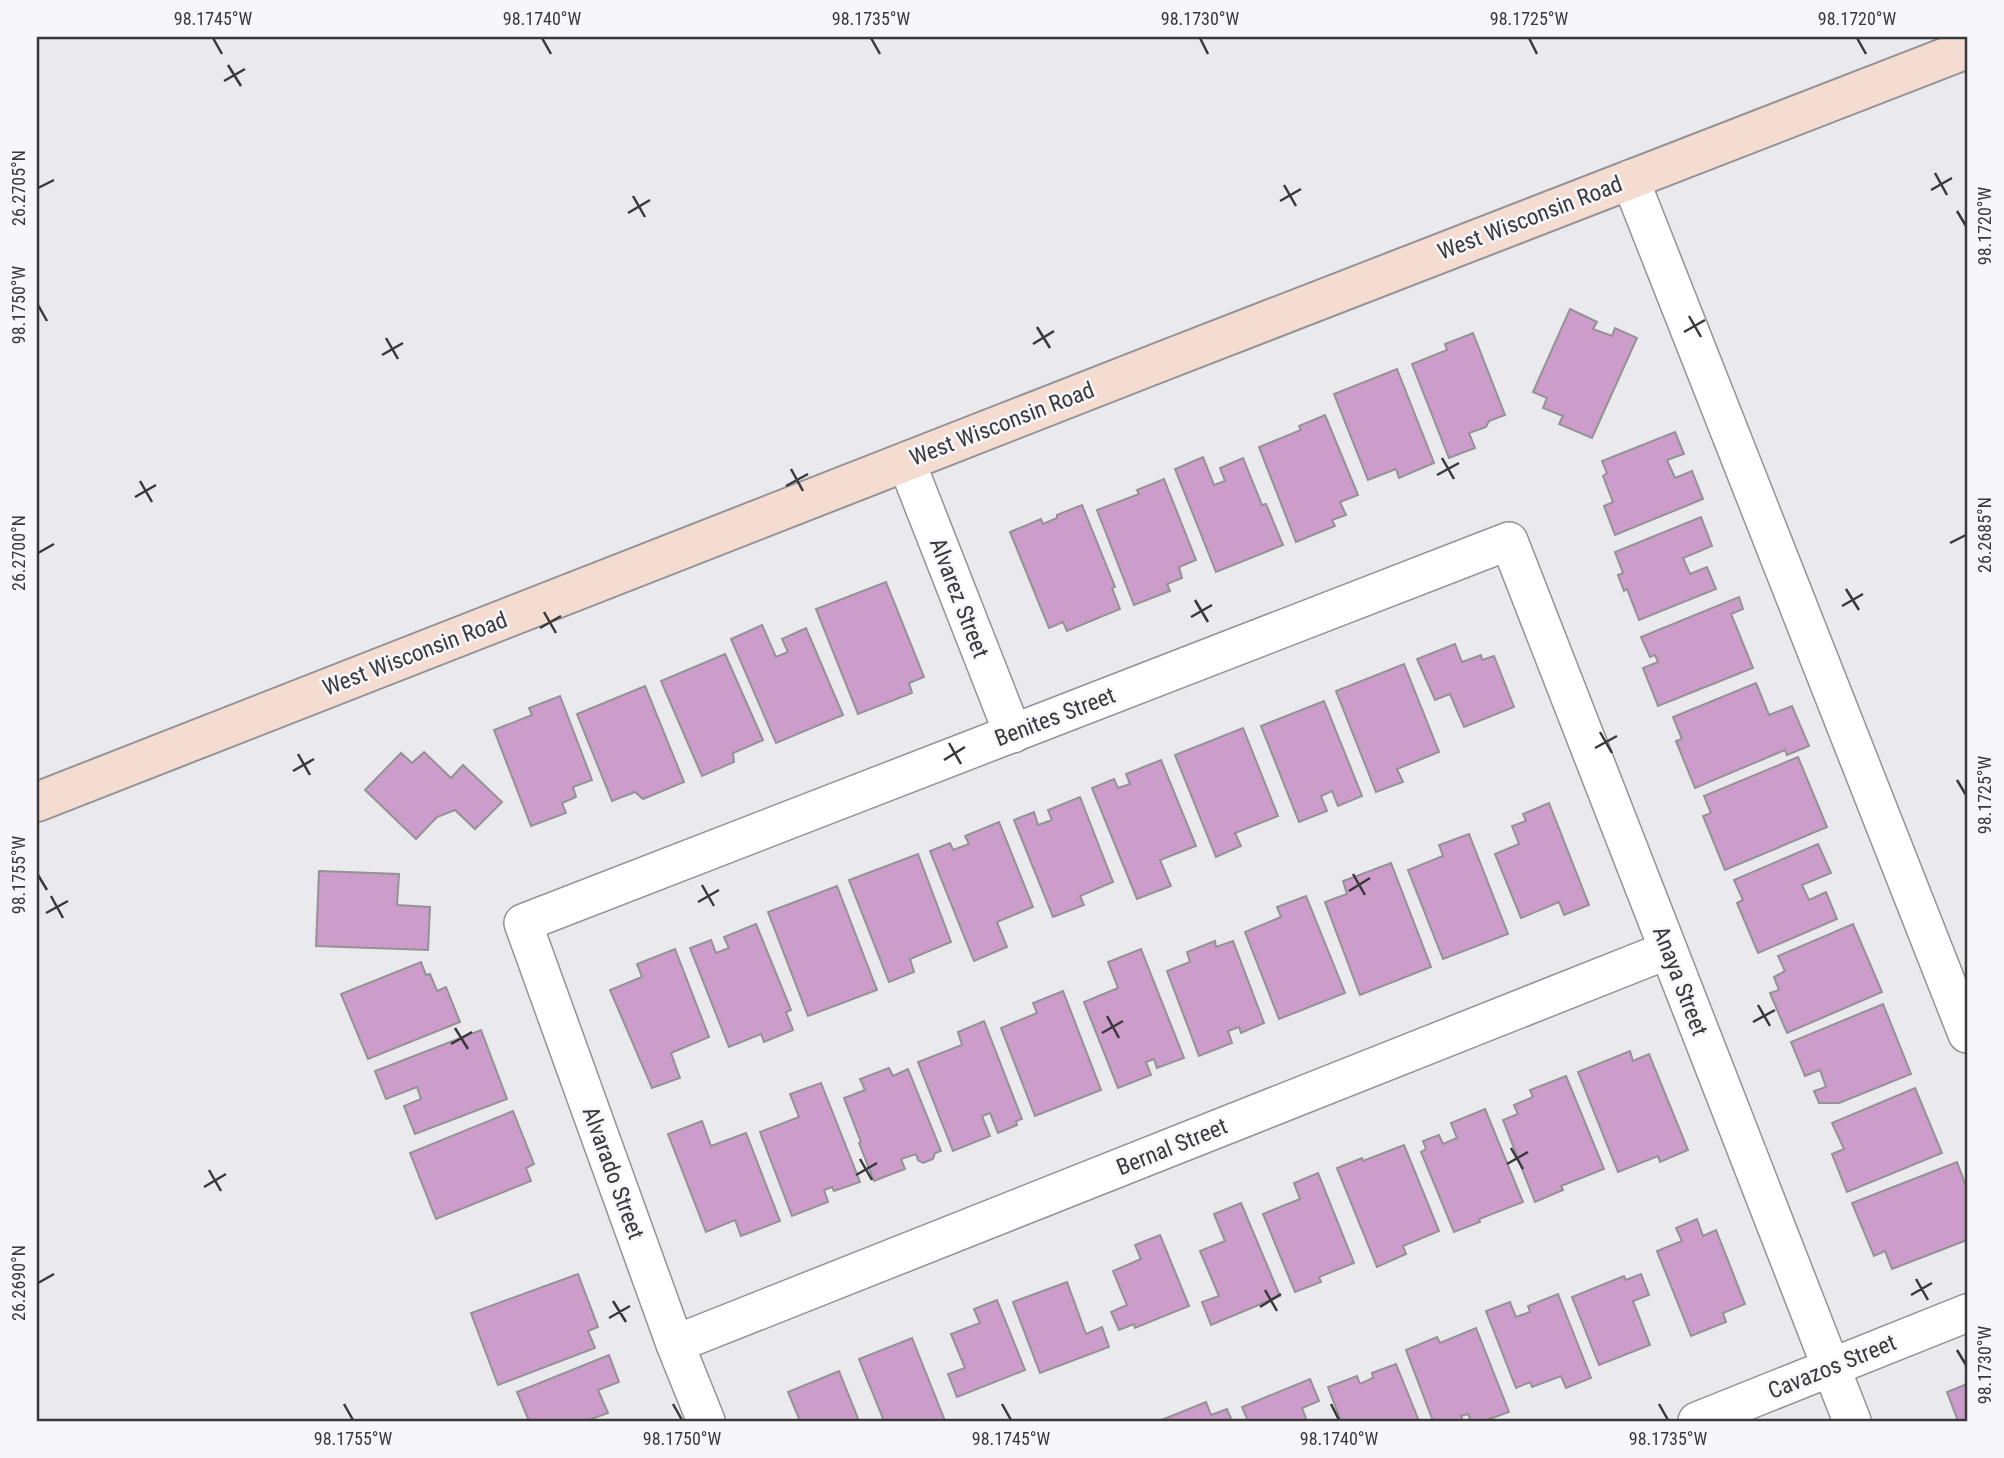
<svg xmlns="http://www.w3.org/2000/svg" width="2004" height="1458" font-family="'Roboto Condensed',sans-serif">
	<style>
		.building { fill: #cc9cca; stroke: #959295; stroke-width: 2 }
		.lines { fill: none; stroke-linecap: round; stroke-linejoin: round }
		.street-casing { stroke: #939397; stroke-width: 40 }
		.secondary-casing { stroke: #939397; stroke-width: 42 }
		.street { stroke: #fff; stroke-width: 37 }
		.secondary { stroke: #f4dcd1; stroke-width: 38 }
		.ticks { fill: none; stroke: #39393b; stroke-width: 2.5 }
		.labels { text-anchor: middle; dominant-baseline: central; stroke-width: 5; stroke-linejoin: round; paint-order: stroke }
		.street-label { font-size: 23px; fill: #39393b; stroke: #f7f7fb }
		.neatline { fill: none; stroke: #39393b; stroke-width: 2.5 }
		.ticks-label { font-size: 18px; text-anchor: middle; fill: #39393b }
	</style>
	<rect width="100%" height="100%" fill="#eaeaee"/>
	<g class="building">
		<polygon points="1570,309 1597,322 1593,329 1612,336 1615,328 1637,338 1592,438 1559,424 1563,416 1543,408 1547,398 1533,392"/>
		<polygon points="1473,333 1505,415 1489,421 1486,427 1469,433 1475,448 1449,458 1412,364 1447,350 1445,344"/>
		<polygon points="1397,369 1434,463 1399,478 1396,469 1368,480 1334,394"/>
		<polygon points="1325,415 1358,495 1340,502 1346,515 1332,520 1335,526 1296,542 1259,447 1301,430 1299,426"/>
		<polygon points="1675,432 1684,454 1667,460 1675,478 1692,471 1703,499 1615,535 1604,506 1613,502 1603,476 1607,473 1602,461"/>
		<polygon points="1203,457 1214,485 1225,481 1220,468 1243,458 1262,505 1266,504 1283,545 1216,572 1175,469"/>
		<polygon points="1164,479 1196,560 1179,567 1182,578 1167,584 1170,591 1134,605 1097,510 1139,494 1137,490"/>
		<polygon points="1082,505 1115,587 1112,588 1120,609 1067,631 1063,622 1049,628 1010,532 1041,519 1043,524 1057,518 1057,515"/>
		<polygon points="1701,517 1712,546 1683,558 1690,574 1707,567 1716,589 1639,620 1627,589 1624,591 1618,575 1623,573 1615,552"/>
		<polygon points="886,582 924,677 909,683 912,693 858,714 816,609"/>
		<polygon points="1739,597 1743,609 1731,614 1753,668 1658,706 1643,668 1658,662 1655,655 1650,657 1641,637"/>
		<polygon points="762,625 776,657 788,652 782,639 806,628 843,715 776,743 731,639"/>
		<polygon points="1455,644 1462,662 1481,655 1482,660 1494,656 1514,707 1464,727 1450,694 1435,700 1417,659"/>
		<polygon points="725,654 763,740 733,753 734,762 702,776 661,681"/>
		<polygon points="1404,664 1439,752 1397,769 1403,782 1376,792 1336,691"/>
		<polygon points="1756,683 1769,715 1792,706 1809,746 1787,755 1785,750 1695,788 1676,741 1682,739 1673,717"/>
		<polygon points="645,686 684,782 643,799 635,792 612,801 577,714"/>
		<polygon points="560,696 592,780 573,787 576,797 562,803 566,813 531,826 494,730 532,715 529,708"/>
		<polygon points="1324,701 1362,796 1338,806 1332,791 1321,796 1327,811 1299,822 1261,726"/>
		<polygon points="1243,728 1278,816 1235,833 1241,846 1216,857 1175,755"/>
		<polygon points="424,752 451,778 463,765 502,802 475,829 455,810 437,817 416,839 365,790 401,753 412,763"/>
		<polygon points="1798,757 1827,827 1725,870 1703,816 1711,813 1704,796"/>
		<polygon points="1161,760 1196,846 1160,860 1171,886 1137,899 1092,788 1114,779 1118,788 1130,784 1126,774"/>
		<polygon points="1080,797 1113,882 1080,896 1084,905 1053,917 1014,820 1034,812 1038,825 1052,820 1048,810"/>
		<polygon points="1549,803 1589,905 1564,915 1559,902 1521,918 1495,854 1519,844 1512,826 1526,821 1523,814"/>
		<polygon points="999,822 1033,907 997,922 1007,947 974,961 930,851 950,843 953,850 969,844 965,836"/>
		<polygon points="1469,834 1508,934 1443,959 1408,870 1443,856 1439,845"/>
		<polygon points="1818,844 1831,873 1802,885 1809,900 1826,892 1837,919 1758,953 1737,903 1743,900 1734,880"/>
		<polygon points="918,854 951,942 910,959 914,972 889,982 849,880"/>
		<polygon points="1391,863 1431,967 1360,995 1325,902 1347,894 1343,881"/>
		<polygon points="319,871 399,874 397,905 430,907 428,950 316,946"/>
		<polygon points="837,886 877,990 808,1016 768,912"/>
		<polygon points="1306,896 1345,993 1279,1019 1245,932 1281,917 1277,907"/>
		<polygon points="756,924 791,1010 786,1012 793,1030 764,1042 761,1034 729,1047 690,948 711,940 716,953 729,948 724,937"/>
		<polygon points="1853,924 1882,992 1787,1033 1770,993 1779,990 1774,977 1785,971 1778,956"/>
		<polygon points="1215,941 1216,947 1233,941 1264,1023 1241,1033 1239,1027 1228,1031 1232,1043 1199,1056 1167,971 1190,962 1187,952"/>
		<polygon points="675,949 709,1037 671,1053 680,1078 652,1088 610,990 642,977 637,964"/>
		<polygon points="1141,949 1184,1058 1157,1068 1154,1059 1146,1062 1151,1075 1118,1088 1084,1002 1118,988 1108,962"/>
		<polygon points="421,962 426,975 430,974 437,991 446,987 460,1022 368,1059 341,994"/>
		<polygon points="1063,991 1101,1090 1035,1116 1001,1028 1037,1013 1033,1003"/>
		<polygon points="1883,1004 1911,1074 1839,1103 1819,1103 1814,1091 1826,1087 1820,1070 1805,1076 1791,1042"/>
		<polygon points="984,1021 1022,1119 1016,1121 1017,1125 998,1133 990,1113 982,1116 990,1136 953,1151 918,1062 962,1045 958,1032"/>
		<polygon points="481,1030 507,1099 415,1134 404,1106 421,1099 417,1087 386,1099 375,1071"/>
		<polygon points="1630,1051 1633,1061 1649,1054 1688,1150 1660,1162 1658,1156 1618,1172 1578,1072"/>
		<polygon points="889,1068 893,1076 908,1069 941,1151 935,1153 933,1159 923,1163 918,1160 916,1154 901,1159 905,1169 874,1181 859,1143 861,1142 844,1098 865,1090 860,1079"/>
		<polygon points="1566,1076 1604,1169 1561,1186 1563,1190 1535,1202 1503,1120 1518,1114 1514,1105 1533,1097 1530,1090"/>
		<polygon points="821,1083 860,1182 834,1191 832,1187 824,1190 828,1202 792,1216 760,1132 799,1117 790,1094"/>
		<polygon points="1915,1088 1942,1153 1847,1192 1832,1154 1844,1149 1832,1123"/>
		<polygon points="1485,1109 1523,1202 1479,1219 1480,1222 1454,1232 1421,1152 1426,1149 1423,1141 1439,1135 1443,1144 1457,1138 1451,1123"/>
		<polygon points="513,1111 534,1164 526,1168 531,1181 436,1219 410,1153"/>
		<polygon points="702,1121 711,1146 746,1133 780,1221 741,1236 735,1220 706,1232 668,1134"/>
		<polygon points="1404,1145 1439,1231 1403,1246 1406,1254 1377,1267 1337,1168 1362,1158 1363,1161"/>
		<polygon points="1957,1162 1967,1189 1967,1240 1892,1269 1885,1251 1874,1256 1852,1203"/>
		<polygon points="1318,1173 1354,1263 1319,1277 1321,1282 1295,1292 1263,1214 1300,1199 1294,1183"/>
		<polygon points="1241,1203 1280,1296 1211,1325 1202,1302 1219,1296 1200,1251 1225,1241 1214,1214"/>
		<polygon points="1697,1219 1703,1236 1716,1230 1745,1304 1723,1313 1726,1322 1691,1336 1657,1251 1682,1241 1676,1228"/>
		<polygon points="1160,1235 1189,1306 1135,1328 1134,1324 1119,1330 1111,1312 1127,1305 1113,1271 1141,1259 1135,1245"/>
		<polygon points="578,1274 598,1327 588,1331 595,1348 498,1385 471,1313"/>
		<polygon points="1641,1274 1649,1295 1633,1301 1650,1345 1599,1365 1572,1297 1624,1276 1626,1280"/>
		<polygon points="1067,1282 1086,1334 1102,1327 1109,1347 1040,1373 1013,1302"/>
		<polygon points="1558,1294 1591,1378 1566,1388 1561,1376 1532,1387 1530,1382 1516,1388 1486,1311 1510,1302 1516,1317 1530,1312 1528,1306"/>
		<polygon points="997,1300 1025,1370 957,1397 948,1374 965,1368 951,1334 980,1323 974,1309"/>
		<polygon points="1476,1328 1509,1412 1484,1421 1471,1421 1468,1414 1461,1416 1463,1421 1433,1421 1406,1350 1437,1337 1440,1343"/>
		<polygon points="912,1338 945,1421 884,1421 859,1359"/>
		<polygon points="609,1355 619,1382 598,1390 608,1413 586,1421 529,1421 517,1392"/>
		<polygon points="1396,1364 1419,1421 1341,1421 1328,1387 1357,1376 1360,1384 1373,1378 1372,1373"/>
		<polygon points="839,1371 859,1421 800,1421 788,1392"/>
		<polygon points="1310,1379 1319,1401 1302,1408 1307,1421 1248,1421 1242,1407"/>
		<polygon points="1967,1384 1967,1421 1958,1421 1947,1392"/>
		<polygon points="1206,1402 1211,1415 1227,1409 1232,1421 1159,1421"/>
	</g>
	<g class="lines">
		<g class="street-casing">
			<g id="street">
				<polyline points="1630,179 1967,1034"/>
				<polyline points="906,461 1013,734"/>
				<polyline points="675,1344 1668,950"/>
				<polyline points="706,1421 675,1344 523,923 1509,541 1852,1421"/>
				<polyline points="1697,1421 1967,1313"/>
			</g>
		</g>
		<g class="secondary-casing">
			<polyline id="secondary" points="37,802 1168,359 1967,49"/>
		</g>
		<use href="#street" class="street"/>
		<use href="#secondary" class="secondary"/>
	</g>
	<path class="ticks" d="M213,38L222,54M542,38L551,54M871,38L880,54M1200,38L1208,54M1529,38L1537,54M1857,38L1866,54M228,65L241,86M224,81L245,69M1935,173L1947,195M1284,185L1296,206M38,188L54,180M1931,190L1952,178M633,196L645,217M1280,201L1301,189M1957,211L1966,226M628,213L650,200M38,305L47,321M1689,316L1701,337M1037,327L1050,348M1684,332L1705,320M386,338L398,359M1033,344L1054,331M382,355L403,343M1442,458L1454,479M791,469L803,491M1437,475L1459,463M140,481L152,502M786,486L808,474M135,497L156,485M1950,543L1966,535M38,553L54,544M1846,589L1859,610M1195,600L1208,622M1842,606L1863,594M544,612L556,633M1191,617L1212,605M540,628L561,616M1600,732L1612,753M949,743L961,764M1595,748L1617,736M298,754L310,775M944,760L965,747M293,771L314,759M1957,780L1966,795M1353,874L1365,895M38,875L47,890M702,885L714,906M1349,891L1370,878M51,896L63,918M698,902L719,890M46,913L68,901M1758,1005L1770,1026M1107,1016L1119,1038M1753,1022L1775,1010M455,1028L468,1049M1102,1033L1123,1021M451,1044L472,1032M1511,1148L1523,1169M860,1159L872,1180M1507,1164L1528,1152M209,1170L221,1191M856,1175L877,1163M204,1187L226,1174M1916,1279L1928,1300M38,1283L54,1274M1265,1290L1277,1311M1911,1295L1932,1283M613,1301L626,1322M1260,1307L1281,1294M609,1318L630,1306M1957,1350L1966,1365M344,1404L353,1420M673,1404L682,1420M1002,1404L1011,1420M1331,1404L1339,1420M1659,1404L1668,1420"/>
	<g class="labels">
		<g class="street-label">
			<text transform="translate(1530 218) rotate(-21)">West Wisconsin Road</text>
			<text transform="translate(1002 424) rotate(-21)">West Wisconsin Road</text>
			<text transform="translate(959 598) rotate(69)">Alvarez Street</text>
			<text transform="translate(415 654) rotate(-21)">West Wisconsin Road</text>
			<text transform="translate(1055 717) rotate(-21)">Benites Street</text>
			<text transform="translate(1680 981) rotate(69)">Anaya Street</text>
			<text transform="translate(1172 1147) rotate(-22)">Bernal Street</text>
			<text transform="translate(613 1173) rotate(70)">Alvarado Street</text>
			<text transform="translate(1832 1367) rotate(-22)">Cavazos Street</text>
		</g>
	</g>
	<rect width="2004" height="1458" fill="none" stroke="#f7f7fb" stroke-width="77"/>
	<rect x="38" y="38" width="1928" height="1382" class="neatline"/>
	<g class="ticks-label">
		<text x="213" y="25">98.1745°W</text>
		<text x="542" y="25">98.1740°W</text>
		<text x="871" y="25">98.1735°W</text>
		<text x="1200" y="25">98.1730°W</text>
		<text x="1529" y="25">98.1725°W</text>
		<text x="1857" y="25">98.1720°W</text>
		<text transform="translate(19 188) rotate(-90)" y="6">26.2705°N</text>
		<text transform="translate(1985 226) rotate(-90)" y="6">98.1720°W</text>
		<text transform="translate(19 305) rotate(-90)" y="6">98.1750°W</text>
		<text transform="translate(1985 535) rotate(-90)" y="6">26.2685°N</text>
		<text transform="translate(19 553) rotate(-90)" y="6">26.2700°N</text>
		<text transform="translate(1985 795) rotate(-90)" y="6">98.1725°W</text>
		<text transform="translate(19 875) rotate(-90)" y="6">98.1755°W</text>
		<text transform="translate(19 1283) rotate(-90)" y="6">26.2690°N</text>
		<text transform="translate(1985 1365) rotate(-90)" y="6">98.1730°W</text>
		<text x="353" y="1445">98.1755°W</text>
		<text x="682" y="1445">98.1750°W</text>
		<text x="1011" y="1445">98.1745°W</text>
		<text x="1339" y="1445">98.1740°W</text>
		<text x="1668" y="1445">98.1735°W</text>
	</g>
</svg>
